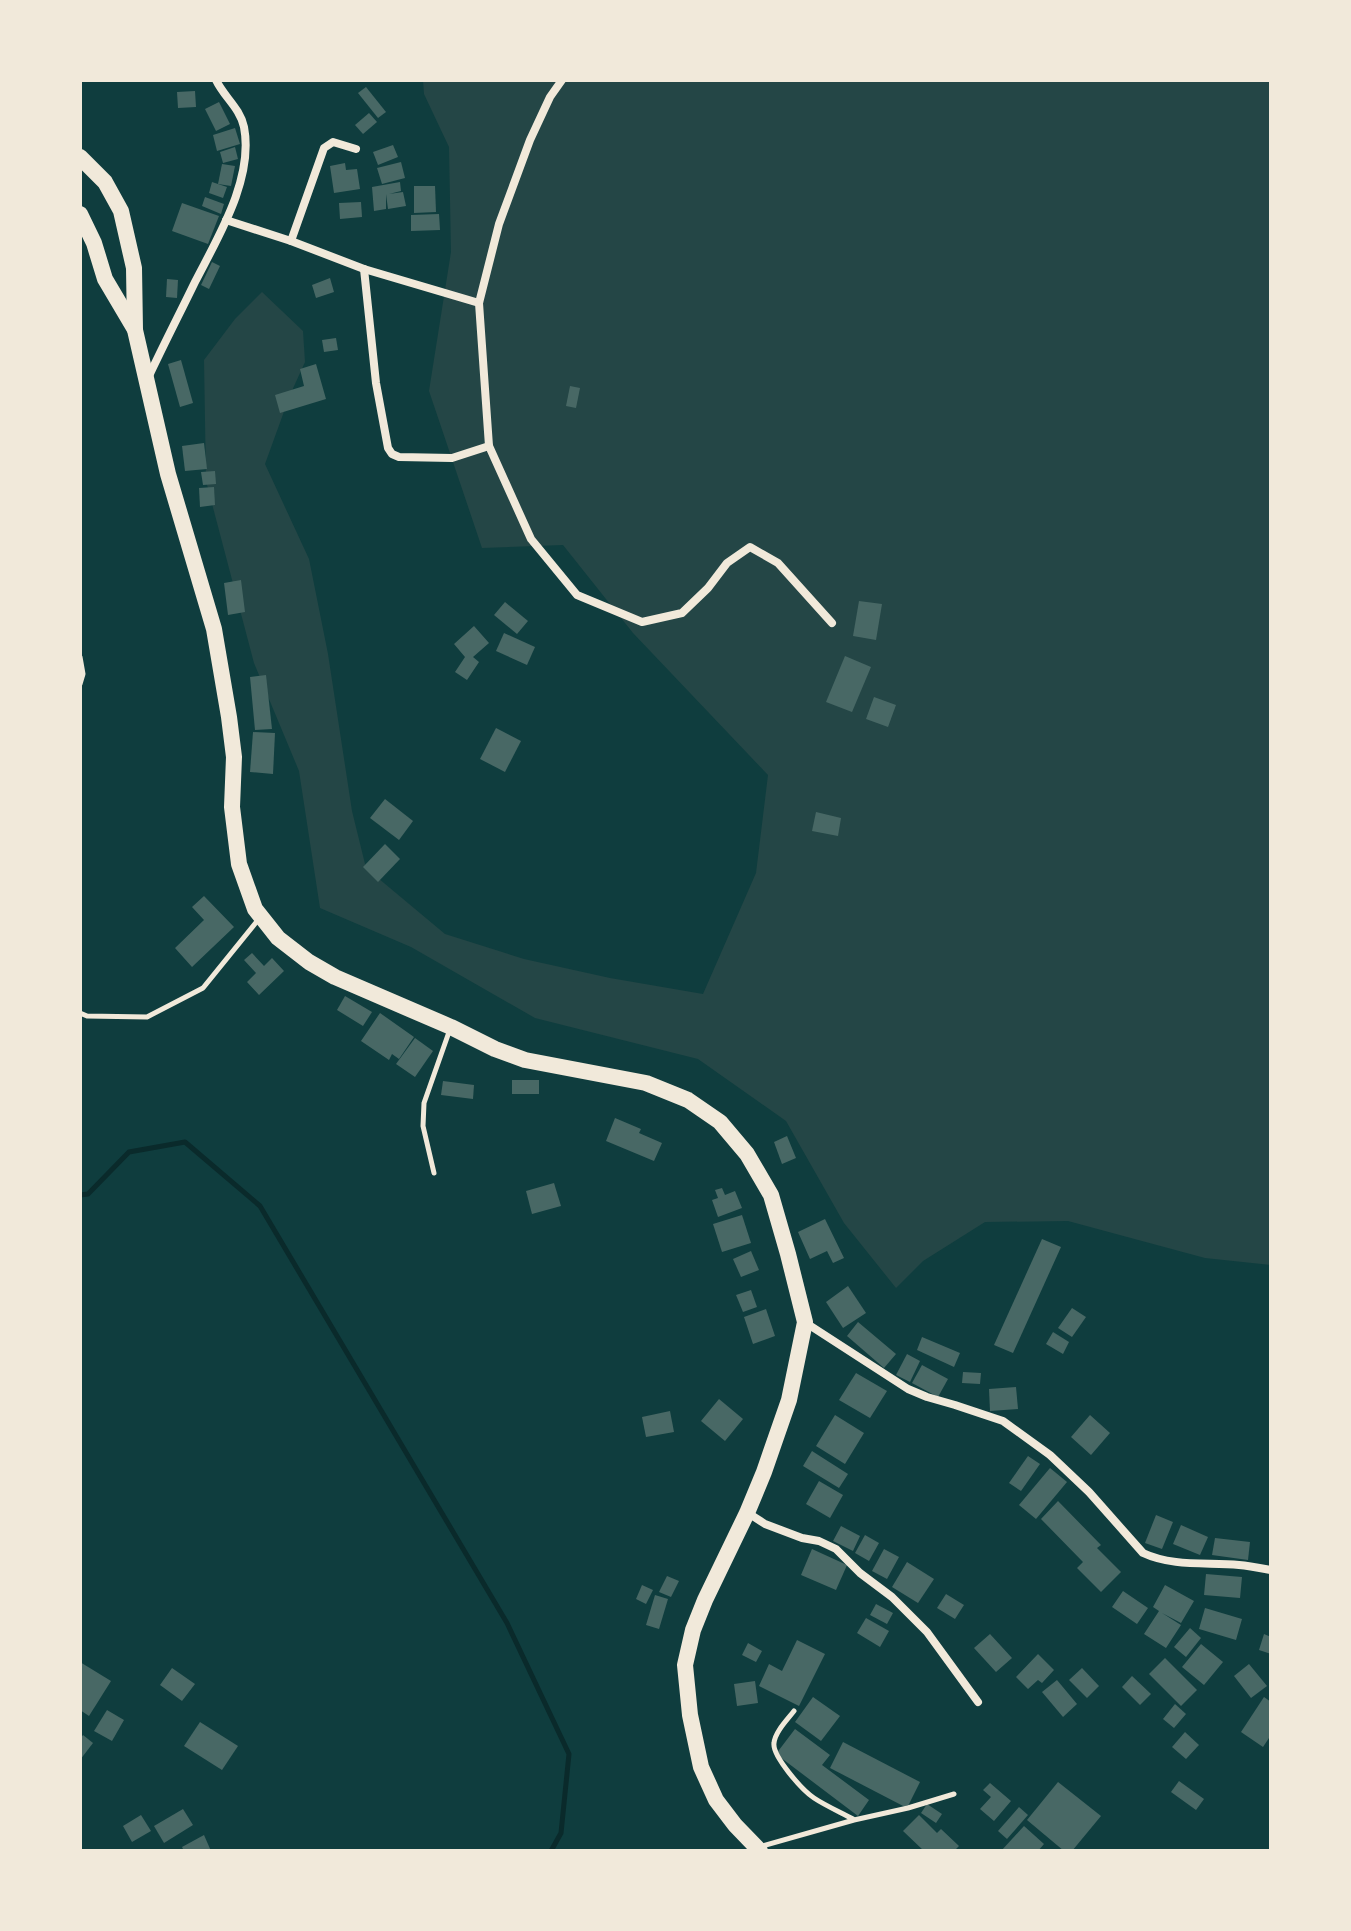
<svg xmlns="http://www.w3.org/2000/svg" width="1351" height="1931" font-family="'Space Grotesk',sans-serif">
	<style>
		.green { fill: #244646 }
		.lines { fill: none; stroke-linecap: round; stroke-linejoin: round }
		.stream { stroke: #0a2a2b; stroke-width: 5 }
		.building { fill: #486865 }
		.service { stroke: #f1e9da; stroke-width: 5 }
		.minor { stroke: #f1e9da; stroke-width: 8 }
		.trunk { stroke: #f1e9da; stroke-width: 16 }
	</style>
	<rect width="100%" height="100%" fill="#0f3d3e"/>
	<polygon class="green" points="423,80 1271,80 1271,1265 1205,1258 1068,1221 985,1222 923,1261 896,1288 844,1223 786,1121 698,1059 535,1018 411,947 320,908 299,771 254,663 206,481 204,360 235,319 262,292 303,331 305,362 290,395 265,464 309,559 328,654 352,811 366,868 445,934 524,959 610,978 703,994 756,873 768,775 633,633 563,545 482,548 429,391 451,252 449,147 424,94"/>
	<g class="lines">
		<polyline class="stream" points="80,1195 88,1194 129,1152 185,1142 260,1206 507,1623 569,1754 561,1833 551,1851"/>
	</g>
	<g class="building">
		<polygon points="366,87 386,112 378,118 358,93"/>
		<polygon points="195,91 196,107 178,108 177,92"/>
		<polygon points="219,102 230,124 216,131 205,109"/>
		<polygon points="369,113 377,122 363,134 355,125"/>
		<polygon points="235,128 240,144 217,151 213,135"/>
		<polygon points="393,145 398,157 378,165 373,152"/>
		<polygon points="235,147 238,159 223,163 220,152"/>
		<polygon points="401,162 405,178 382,184 377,168"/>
		<polygon points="345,163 346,170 357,169 360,189 334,193 330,166"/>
		<polygon points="222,164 235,166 231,186 218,184"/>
		<polygon points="212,182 227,187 223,198 209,193"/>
		<polygon points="400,182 401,191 389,194 403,192 406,206 388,209 386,194 386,209 374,211 372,187"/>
		<polygon points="414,186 435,186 436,212 414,213"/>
		<polygon points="205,197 224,204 221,214 202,206"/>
		<polygon points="361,202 362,217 340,219 339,203"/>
		<polygon points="182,203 219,216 208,244 172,231"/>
		<polygon points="439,214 440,230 411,231 411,215"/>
		<polygon points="212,262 220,266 209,289 201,285"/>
		<polygon points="330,278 334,292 316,298 312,285"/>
		<polygon points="167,279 178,280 177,298 166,297"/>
		<polygon points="336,338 338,350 324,352 322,340"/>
		<polygon points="181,360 193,403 180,407 168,364"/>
		<polygon points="316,364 326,399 280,413 275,395 304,386 300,369"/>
		<polygon points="570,386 580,388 576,408 566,406"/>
		<polygon points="204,443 207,469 185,471 182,446"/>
		<polygon points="215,471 216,484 203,485 201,472"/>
		<polygon points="214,487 215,505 200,507 199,488"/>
		<polygon points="241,580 245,612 228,615 224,583"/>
		<polygon points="859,601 882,604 876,640 853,636"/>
		<polygon points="505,602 528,621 517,634 494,615"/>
		<polygon points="474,626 489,643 473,657 479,662 467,680 455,672 465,657 454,644"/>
		<polygon points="504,633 535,647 527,665 496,651"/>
		<polygon points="845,656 871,667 852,712 826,702"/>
		<polygon points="266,675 272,729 255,730 250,677"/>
		<polygon points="874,697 896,705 888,727 866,719"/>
		<polygon points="496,728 521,741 505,772 480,759"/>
		<polygon points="253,732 275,733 273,774 250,772"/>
		<polygon points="385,799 413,821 399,840 370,818"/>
		<polygon points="816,812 841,818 838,836 812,831"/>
		<polygon points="385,844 400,859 378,882 363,867"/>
		<polygon points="204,896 234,927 192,967 175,948 204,920 192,907"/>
		<polygon points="252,953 264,966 272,958 284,971 259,995 247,982 256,973 244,960"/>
		<polygon points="345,996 372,1012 363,1026 337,1010"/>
		<polygon points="380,1013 414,1037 399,1059 392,1054 389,1060 361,1041"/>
		<polygon points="415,1038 433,1051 415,1077 396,1064"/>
		<rect x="512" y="1080" width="27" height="14"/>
		<polygon points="443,1081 474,1085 473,1099 441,1095"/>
		<polygon points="615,1118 641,1129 639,1133 662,1143 654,1161 606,1141"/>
		<polygon points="787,1136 796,1158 782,1164 774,1142"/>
		<polygon points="554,1183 561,1206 532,1214 526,1191"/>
		<polygon points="722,1188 725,1195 735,1191 742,1208 718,1217 712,1200 718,1198 715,1190"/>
		<polygon points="742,1215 751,1243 722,1252 713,1224"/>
		<polygon points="825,1219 844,1258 833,1263 827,1251 810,1259 798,1232"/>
		<polygon points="1042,1239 1061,1247 1013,1353 994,1345"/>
		<polygon points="751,1251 759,1270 741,1277 733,1259"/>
		<polygon points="848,1286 866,1313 843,1328 826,1302"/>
		<polygon points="751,1290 757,1307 743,1312 736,1295"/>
		<polygon points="1072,1308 1086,1317 1072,1337 1058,1328"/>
		<polygon points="766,1309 775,1336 753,1344 744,1317"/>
		<polygon points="858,1322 896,1354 884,1368 847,1336"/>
		<polygon points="1053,1332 1069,1342 1063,1354 1046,1344"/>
		<polygon points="922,1337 960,1353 954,1367 917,1350"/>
		<polygon points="907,1354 920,1361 910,1382 896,1375"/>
		<polygon points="922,1365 948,1379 938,1397 912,1383"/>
		<polygon points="963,1372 981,1373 980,1384 962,1383"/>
		<polygon points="856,1373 887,1391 870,1418 839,1400"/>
		<polygon points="1016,1387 1018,1409 990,1411 989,1389"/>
		<polygon points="719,1399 743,1419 725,1441 701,1421"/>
		<polygon points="670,1411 674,1432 646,1437 642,1417"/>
		<polygon points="835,1415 864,1433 845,1464 816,1446"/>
		<polygon points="1090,1415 1110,1433 1091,1455 1071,1437"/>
		<polygon points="812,1451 848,1474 839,1488 803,1466"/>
		<polygon points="1028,1456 1040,1464 1021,1491 1009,1483"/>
		<polygon points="1050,1468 1067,1482 1036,1519 1019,1505"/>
		<polygon points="819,1481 843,1495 830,1518 806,1504"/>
		<polygon points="1058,1501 1101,1545 1097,1548 1121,1572 1101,1592 1077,1568 1083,1562 1041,1519"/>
		<polygon points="1156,1515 1173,1522 1162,1549 1145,1543"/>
		<polygon points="1181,1525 1208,1537 1200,1555 1173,1544"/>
		<polygon points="841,1526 860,1536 853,1551 833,1541"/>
		<polygon points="865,1535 879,1543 869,1561 855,1553"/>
		<polygon points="1215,1538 1250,1542 1248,1560 1212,1555"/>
		<polygon points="812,1549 847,1565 836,1590 801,1575"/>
		<polygon points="884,1549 899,1557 887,1579 872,1571"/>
		<polygon points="907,1562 934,1579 918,1603 892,1587"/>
		<polygon points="1206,1574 1242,1577 1240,1598 1204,1595"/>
		<polygon points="667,1576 679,1581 671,1597 659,1592"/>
		<polygon points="642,1585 653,1590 646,1604 636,1599"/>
		<polygon points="1165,1585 1194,1601 1181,1623 1162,1613 1181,1625 1166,1648 1144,1634 1159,1611 1153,1607"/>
		<polygon points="1123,1591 1148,1608 1137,1624 1112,1607"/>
		<polygon points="946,1594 964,1605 955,1619 937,1608"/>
		<polygon points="655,1595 668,1599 659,1629 646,1625"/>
		<polygon points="876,1604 893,1613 887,1624 870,1615"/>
		<polygon points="1205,1608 1242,1619 1236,1640 1199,1629"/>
		<polygon points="866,1618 889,1631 880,1647 857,1633"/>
		<polygon points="1190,1628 1201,1638 1186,1657 1174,1647"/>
		<polygon points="990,1634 1012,1658 996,1672 974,1648"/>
		<polygon points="1264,1634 1271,1637 1271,1654 1259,1650"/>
		<polygon points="797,1640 825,1654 799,1706 759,1686 769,1664 782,1671"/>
		<polygon points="748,1643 762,1651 756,1662 742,1655"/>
		<polygon points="1201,1644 1223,1662 1204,1685 1182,1667"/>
		<polygon points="1038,1654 1054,1670 1042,1683 1038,1680 1028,1689 1016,1677"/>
		<polygon points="1165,1658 1197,1690 1181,1706 1149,1674"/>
		<polygon points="80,1662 111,1681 89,1716 80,1710"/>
		<polygon points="1249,1664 1267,1686 1251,1698 1234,1676"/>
		<polygon points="172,1668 195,1684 182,1701 160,1685"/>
		<polygon points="1082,1668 1099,1686 1087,1698 1069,1680"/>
		<polygon points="1132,1676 1151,1694 1140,1705 1122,1687"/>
		<polygon points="1057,1680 1077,1704 1063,1717 1042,1692"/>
		<polygon points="755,1681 758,1703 737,1706 734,1684"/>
		<polygon points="813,1697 840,1716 821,1741 795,1722"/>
		<polygon points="1264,1697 1271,1702 1271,1735 1263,1747 1241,1732"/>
		<polygon points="1175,1704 1186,1714 1174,1728 1163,1719"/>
		<polygon points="107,1710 124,1720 112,1741 94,1731"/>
		<polygon points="200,1722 238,1746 222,1770 184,1746"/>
		<polygon points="795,1729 830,1755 822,1765 869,1800 858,1816 776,1754"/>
		<polygon points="1185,1732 1199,1745 1186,1759 1172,1747"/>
		<polygon points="83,1735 93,1743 80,1760 80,1739"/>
		<polygon points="843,1742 920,1782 907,1808 830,1768"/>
		<polygon points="1179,1781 1204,1799 1196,1810 1171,1792"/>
		<polygon points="1058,1782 1101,1816 1072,1851 1064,1851 1027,1820"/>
		<polygon points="990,1783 1011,1801 994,1821 980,1809 991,1797 983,1790"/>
		<polygon points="927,1804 942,1814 936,1823 921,1813"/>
		<polygon points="1019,1807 1028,1815 1007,1839 998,1831"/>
		<polygon points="183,1809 193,1825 164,1843 154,1826"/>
		<polygon points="141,1815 151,1831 132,1842 123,1826"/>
		<polygon points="919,1815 937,1833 941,1829 959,1846 954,1851 924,1851 903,1831"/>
		<polygon points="1024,1826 1044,1844 1038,1851 1001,1851"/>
		<polygon points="204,1835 211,1851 184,1851 182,1847"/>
	</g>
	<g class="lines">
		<g class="service">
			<polyline points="80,657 83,674 80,684"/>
			<polyline points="80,1013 87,1016 147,1017 203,988 258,920"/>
			<polyline points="434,1173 423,1126 424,1103 449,1032"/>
			<path d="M794,1711C787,1720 775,1732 774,1743C772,1756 802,1790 814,1798C826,1806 840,1812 853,1819"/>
			<polyline points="762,1846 854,1820 908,1808 954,1794"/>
		</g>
		<g class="minor">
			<polyline points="226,220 291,241 364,269 479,303"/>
			<polyline points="291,241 324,148 333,142 356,149"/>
			<polyline points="364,269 376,383 388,448 392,454 399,457 452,458 489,446 479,303 499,224 530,140 550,97 562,80"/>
			<path d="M149,376C164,344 180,313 195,282C218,237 254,179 244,127C240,108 224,97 216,80"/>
			<polyline points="489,446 531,539 577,595 642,622 682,613 708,588 727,563 750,547 778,563 832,623"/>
			<path d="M806,1323L908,1389L927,1397L955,1405L1003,1421L1050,1455L1089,1492L1143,1553C1173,1567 1207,1562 1239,1565C1250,1566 1260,1568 1271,1570"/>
			<polyline points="748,1513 765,1524 802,1538 819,1541 836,1549 860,1573 892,1597 927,1632 978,1702"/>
		</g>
		<g class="trunk">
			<polyline points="80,157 105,182 121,211 134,268 135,330 168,474 214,629 229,717 234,757 232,807 239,864 255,909 278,938 309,962 335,977 451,1027 495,1049 525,1060 646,1083 688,1100 720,1122 747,1154 771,1195 788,1254 805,1322 789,1400 764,1472 747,1513 705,1600 693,1630 685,1665 690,1715 701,1767 716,1800 735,1825 760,1851"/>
			<polyline points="80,214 94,243 105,279 134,328"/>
		</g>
	</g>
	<rect width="1351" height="1931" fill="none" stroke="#f1e9da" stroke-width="164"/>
</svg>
